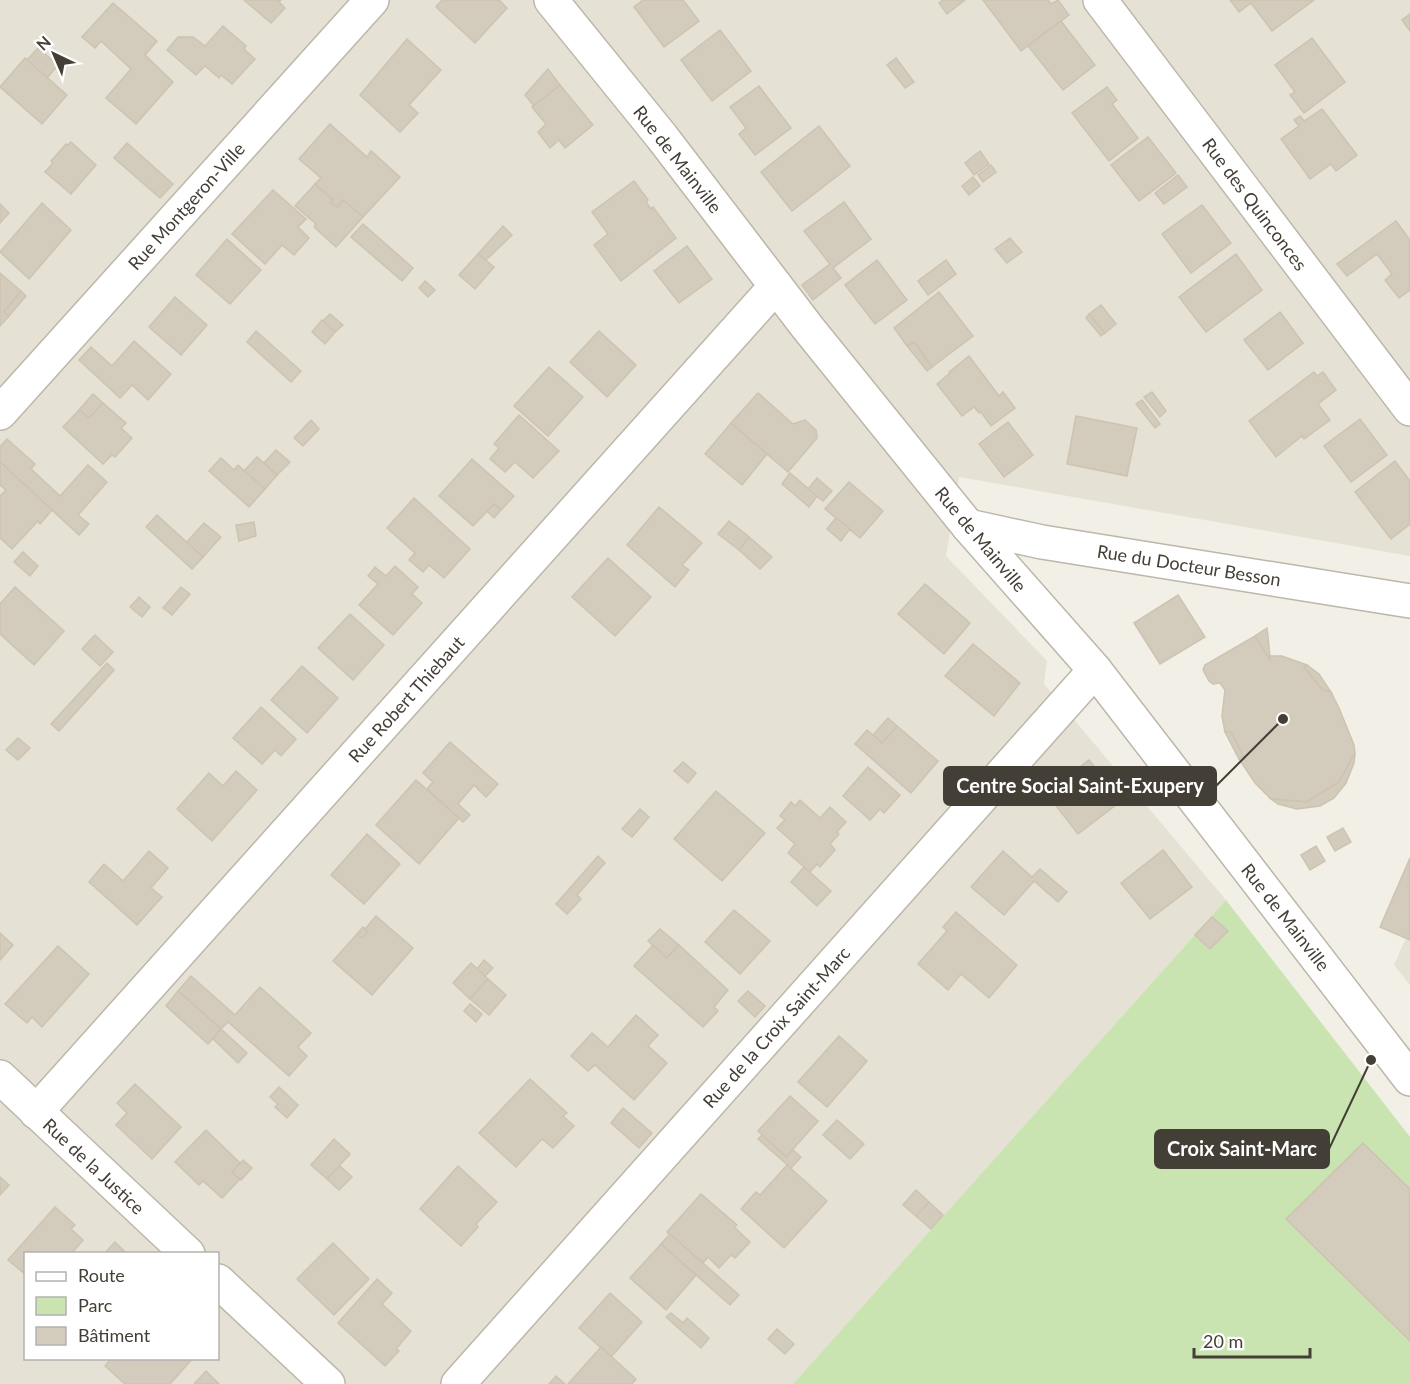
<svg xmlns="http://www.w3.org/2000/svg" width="1410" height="1384" font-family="Lato,sans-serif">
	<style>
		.residential { fill: #e5e1d4; fill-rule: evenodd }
		.green { fill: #c9e4b1 }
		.building { fill: #d3cbbc; stroke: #cdc3b0; stroke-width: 1.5 }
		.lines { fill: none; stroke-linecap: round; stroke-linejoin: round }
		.minor-casing { stroke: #bdb7a9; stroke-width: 36 }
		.minor { stroke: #fff; stroke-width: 33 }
		.labels { text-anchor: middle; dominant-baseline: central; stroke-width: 4.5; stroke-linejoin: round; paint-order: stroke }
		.street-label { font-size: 18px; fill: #443f36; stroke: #fff }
		.leader { fill: none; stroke: #443f36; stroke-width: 2 }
		.callout-dot { fill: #443f36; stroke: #fff; stroke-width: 2 }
		.callout { fill: #443f36; stroke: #443f36; stroke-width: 2 }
		.callout-label { font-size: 20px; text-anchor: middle; font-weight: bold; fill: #fff }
	</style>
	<rect width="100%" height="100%" fill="#f2efe6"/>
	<g class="residential">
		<path d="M0,0H1410V556L959,477L946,556L1047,661L1044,684L1226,900L793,1384H0ZM26,1254H218V1358H26Z"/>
		<polygon points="1410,929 1410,985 1394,965"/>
	</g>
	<polygon class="green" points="1226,900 1410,1137 1410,1384 793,1384"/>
	<g class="building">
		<polygon points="244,0 281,0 279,2 285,8 271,23"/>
		<polygon points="442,0 499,0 507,8 475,43 436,7"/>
		<polygon points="643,0 683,0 699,21 664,47 634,7"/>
		<polygon points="943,0 965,0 947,14 939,3"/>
		<polygon points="983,0 1048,0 1051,4 1058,0 1069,15 1021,51"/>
		<polygon points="1230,0 1314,0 1272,31 1251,3 1239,12"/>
		<polygon points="113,3 157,41 145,55 173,82 136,124 106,98 131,69 101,41 95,48 82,37"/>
		<polygon points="1410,14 1410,31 1402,20"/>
		<polygon points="1061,21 1095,65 1063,90 1028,46"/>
		<polygon points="223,26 246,46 244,49 255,59 232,84 221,75 219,78 205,66 196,75 167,50 178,37 193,37 205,46"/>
		<polygon points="720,30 751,71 712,101 681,60"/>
		<polygon points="1312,38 1345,82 1304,113 1290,95 1295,92 1275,65"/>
		<polygon points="407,39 441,70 409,105 418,113 400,132 360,95"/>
		<polygon points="38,48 58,65 47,78 27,60"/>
		<polygon points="25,58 67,95 42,124 0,87"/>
		<polygon points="896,58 914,82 905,88 887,65"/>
		<polygon points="548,69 560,85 534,106 525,95"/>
		<polygon points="560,85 593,125 565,148 559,140 550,148 538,132 546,124 532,107"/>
		<polygon points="759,86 791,128 755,155 739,134 746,128 730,107"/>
		<polygon points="1107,87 1117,100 1112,104 1138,138 1109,161 1072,113"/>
		<polygon points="1322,109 1357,155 1336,171 1331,164 1310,179 1281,139 1299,126 1294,120 1300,116 1304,121"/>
		<polygon points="330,124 367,157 371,151 400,177 363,217 343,200 337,207 331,203 333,200 315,184 321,178 299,159"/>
		<polygon points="819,126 850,166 792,211 761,172"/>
		<polygon points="1148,137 1176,173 1139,201 1111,165"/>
		<polygon points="71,142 96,165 71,194 45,172 53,163 51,161 66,144 68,145"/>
		<polygon points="127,143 173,184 160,198 114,158"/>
		<polygon points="980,151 989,164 974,175 965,163"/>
		<polygon points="991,165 996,172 983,182 978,175"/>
		<polygon points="1178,175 1187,187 1164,204 1155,193"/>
		<polygon points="973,177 980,186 969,195 962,186"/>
		<polygon points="634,181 648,200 646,202 651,209 653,207 676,238 621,281 594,245 608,234 592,212"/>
		<polygon points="315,184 333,200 331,203 337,207 343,200 363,217 336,247 314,227 316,224 295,206"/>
		<polygon points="273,190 306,219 298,227 309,238 294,255 282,245 265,264 232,234"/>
		<polygon points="844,202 871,239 833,268 841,278 813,300 802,285 830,264 804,231"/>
		<polygon points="42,203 71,230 29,279 0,252"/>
		<polygon points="0,204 9,213 0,223"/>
		<polygon points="1202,205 1231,243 1191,273 1162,234"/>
		<polygon points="1396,221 1410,240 1410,290 1399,298 1385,280 1392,274 1377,254 1347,276 1337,264"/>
		<polygon points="363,224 413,268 402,281 351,237"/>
		<polygon points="503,226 512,235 486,260 478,254"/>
		<polygon points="1010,238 1022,252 1007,263 995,249"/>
		<polygon points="227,239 261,270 230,304 196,275"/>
		<polygon points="687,246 712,279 679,303 654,271"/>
		<polygon points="478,254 494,267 475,289 459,275"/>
		<polygon points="1236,254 1262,290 1206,332 1179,297"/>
		<polygon points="877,260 907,300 875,324 845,285"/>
		<polygon points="946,260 956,274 928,295 918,281"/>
		<polygon points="0,273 21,291 4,312 9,316 0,326"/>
		<polygon points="425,281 435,290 428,297 419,288"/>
		<polygon points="21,291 26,296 9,316 4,312"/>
		<polygon points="939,292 973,336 932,367 914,342 907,346 894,328"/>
		<polygon points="175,297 207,325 181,355 149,327"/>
		<polygon points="1101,305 1116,324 1105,333 1089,314"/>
		<polygon points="1280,312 1303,343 1268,370 1244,340"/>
		<polygon points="330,314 343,325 335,332 323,321"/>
		<polygon points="1089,314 1105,333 1101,336 1086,318"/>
		<polygon points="322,320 335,332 325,344 312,332"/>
		<polygon points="256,331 301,371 291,382 247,342"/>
		<polygon points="599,331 636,365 607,397 570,362"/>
		<polygon points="134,341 171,374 148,400 132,385 120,398 79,360 91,347 112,366"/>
		<polygon points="914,342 932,367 927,371 907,346"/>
		<polygon points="969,356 999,396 1003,392 1015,408 991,426 981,412 979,413 974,407 962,416 937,384 950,373 949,372"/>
		<polygon points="549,367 583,397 548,436 514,406"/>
		<polygon points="1314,372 1317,376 1323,372 1336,390 1318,404 1330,420 1304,439 1302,436 1276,457 1249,421"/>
		<polygon points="1152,392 1166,411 1160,417 1144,397"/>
		<polygon points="758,393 793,424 805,420 816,430 817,438 788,472 731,423"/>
		<polygon points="93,394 103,403 89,418 79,410"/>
		<polygon points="1142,400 1160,424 1155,428 1136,404"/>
		<polygon points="103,403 126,423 121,428 132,438 115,457 112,455 103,464 63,427 79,410 89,418"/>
		<polygon points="519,415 559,451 533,478 515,462 505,472 490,459 499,448 494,444"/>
		<polygon points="1076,416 1137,428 1127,476 1067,464"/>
		<polygon points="1360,419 1387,455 1351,482 1324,446"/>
		<polygon points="311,420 319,429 303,446 294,438"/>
		<polygon points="1008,422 1033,455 1004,477 979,444"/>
		<polygon points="731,423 767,454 742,485 705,454"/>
		<polygon points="7,439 35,464 31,469 60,496 88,465 107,482 78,515 89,524 79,535 0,462 0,447"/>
		<polygon points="276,450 290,462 277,475 264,463"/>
		<polygon points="257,457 277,475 265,489 244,471"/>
		<polygon points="221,458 234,470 238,465 265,489 249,507 209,471"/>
		<polygon points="472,459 514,496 501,510 494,504 473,526 439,496"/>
		<polygon points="1395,461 1410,481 1410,524 1391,539 1355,492"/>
		<polygon points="0,462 52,510 40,524 38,521 12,549 0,538 0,496 6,490 0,485"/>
		<polygon points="790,473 817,496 809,507 782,484"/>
		<polygon points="817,478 832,491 823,501 808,489"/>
		<polygon points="849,482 883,511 860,538 825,509"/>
		<polygon points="414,498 470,549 444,578 429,565 423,572 409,560 415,553 387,528"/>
		<polygon points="494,504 501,510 494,518 487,511"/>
		<polygon points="659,507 702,543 682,565 689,570 675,587 627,545"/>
		<polygon points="157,515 203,557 192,569 146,527"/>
		<polygon points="836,518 850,529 841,541 827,529"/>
		<polygon points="729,521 749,537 739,550 718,534"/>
		<polygon points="254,522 256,536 239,541 236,525"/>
		<polygon points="204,523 221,537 203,557 187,542"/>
		<polygon points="749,537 772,557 760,569 739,550"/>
		<polygon points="23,552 38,566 30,576 14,562"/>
		<polygon points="608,558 651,597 615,636 572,597"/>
		<polygon points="395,566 418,587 412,594 422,603 393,635 359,605 378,584 368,576 375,567 386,576"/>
		<polygon points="925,584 970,623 944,654 898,614"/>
		<polygon points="15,587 64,631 34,665 0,634 0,604"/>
		<polygon points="181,587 190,594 172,615 163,608"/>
		<polygon points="1178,595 1205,637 1160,664 1134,623"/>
		<polygon points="139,597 150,607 142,617 130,607"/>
		<polygon points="350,614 384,645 353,680 318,648"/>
		<polygon points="1267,628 1270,656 1270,660 1255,636"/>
		<polygon points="95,635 113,652 100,666 82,649"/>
		<polygon points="1255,636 1270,660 1270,656 1282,656 1307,665 1304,667 1322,689 1331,692 1339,708 1354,745 1355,753 1339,782 1307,802 1271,799 1255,783 1239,759 1243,756 1231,732 1225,732 1222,716 1225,690 1220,683 1213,684 1209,681 1203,670 1205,665"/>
		<polygon points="973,644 1020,683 994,716 945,676"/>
		<polygon points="107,663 114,670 59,731 51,724"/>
		<polygon points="1307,665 1319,674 1331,692 1322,689 1304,667"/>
		<polygon points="302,666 338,698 307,733 271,700"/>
		<polygon points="261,707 296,739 281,756 275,750 262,764 233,738"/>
		<polygon points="888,718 897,726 882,743 873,735"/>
		<polygon points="897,726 938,761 911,793 855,744 867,730 882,743"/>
		<polygon points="1225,732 1231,732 1243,756 1239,759"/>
		<polygon points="18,738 30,748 18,760 6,750"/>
		<polygon points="450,742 498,784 486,797 474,785 458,804 470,815 463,822 427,789 433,782 423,773"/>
		<polygon points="1355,753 1354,763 1346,783 1334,798 1320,806 1297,809 1278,804 1271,799 1307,802 1339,782"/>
		<polygon points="1089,760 1121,801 1078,834 1046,793"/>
		<polygon points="683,762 696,773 688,783 674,771"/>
		<polygon points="868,767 900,795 884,813 880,809 870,820 843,796"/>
		<polygon points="236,771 257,790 212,841 177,809 209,773 223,786"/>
		<polygon points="416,780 459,818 419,864 376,825"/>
		<polygon points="716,791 765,833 722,881 674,839"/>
		<polygon points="800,800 820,818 830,807 846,822 837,832 839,834 830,844 835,850 820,867 817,864 810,872 788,853 795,844 777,828 785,820 780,816 791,802 795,806"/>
		<polygon points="640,809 649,817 632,837 622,829"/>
		<polygon points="1343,828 1351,842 1335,851 1327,837"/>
		<polygon points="367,834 400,864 364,904 331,875"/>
		<polygon points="1316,846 1325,861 1310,870 1301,855"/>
		<polygon points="1163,850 1192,887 1150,919 1121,883"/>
		<polygon points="149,851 168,868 151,888 162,897 137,925 89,882 104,864 123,881"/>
		<polygon points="1003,851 1032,877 1040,869 1067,892 1058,902 1034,881 1004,915 971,887"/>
		<polygon points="598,856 605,863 577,895 581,899 567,914 556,904"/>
		<polygon points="1410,858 1410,940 1380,927"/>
		<polygon points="804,867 831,891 817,906 791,882"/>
		<polygon points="734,910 770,941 740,974 705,942"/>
		<polygon points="956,912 1017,965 989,998 961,974 948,990 918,964 947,931 943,927"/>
		<polygon points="376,916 413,948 372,995 333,961 357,934 362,938 368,932 365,929"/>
		<polygon points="1212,917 1228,931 1210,949 1195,935"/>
		<polygon points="363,927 368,932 362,938 357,934"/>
		<polygon points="660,929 679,945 667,958 648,941"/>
		<polygon points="0,933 13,945 0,960"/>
		<polygon points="653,945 667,958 679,945 728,990 714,1007 718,1011 703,1027 634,966"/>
		<polygon points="58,946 89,974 42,1027 32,1017 27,1023 5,1004"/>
		<polygon points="484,960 493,968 485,976 477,969"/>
		<polygon points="471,963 488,979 470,999 453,983"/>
		<polygon points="191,976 235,1015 260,987 311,1033 298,1047 307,1056 289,1076 228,1022 221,1029 178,991"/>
		<polygon points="488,979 506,995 489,1015 470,999"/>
		<polygon points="178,991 221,1029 208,1044 166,1006"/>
		<polygon points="748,991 765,1006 755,1017 738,1001"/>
		<polygon points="470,1004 482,1014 476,1022 464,1011"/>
		<polygon points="636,1015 658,1035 648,1046 667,1063 634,1100 595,1065 588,1071 571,1056 592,1033 608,1047"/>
		<polygon points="221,1029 247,1053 238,1063 213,1039"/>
		<polygon points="839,1036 867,1061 827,1107 798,1082"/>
		<polygon points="530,1079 567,1113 563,1116 574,1126 553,1148 542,1139 516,1167 479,1133"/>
		<polygon points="135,1084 181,1127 152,1159 116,1125 127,1113 117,1103"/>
		<polygon points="279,1087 298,1105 287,1118 275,1107 278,1104 270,1097"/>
		<polygon points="790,1096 818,1121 786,1157 758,1131"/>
		<polygon points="623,1108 652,1133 639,1148 611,1123"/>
		<polygon points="837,1120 864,1144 850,1159 823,1135"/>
		<polygon points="206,1130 240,1163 232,1172 240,1179 222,1198 203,1181 199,1185 175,1162"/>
		<polygon points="762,1135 786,1157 793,1150 801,1157 791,1168 758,1139"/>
		<polygon points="334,1139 350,1154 327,1179 311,1165"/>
		<polygon points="1363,1143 1410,1189 1410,1341 1286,1219"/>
		<polygon points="243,1160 252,1168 241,1180 232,1172"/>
		<polygon points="787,1165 827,1201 784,1248 741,1209 756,1192 760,1195"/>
		<polygon points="340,1166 352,1177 339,1190 327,1179"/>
		<polygon points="458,1166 497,1202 476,1224 478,1227 461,1246 420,1209"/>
		<polygon points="0,1177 9,1185 0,1195"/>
		<polygon points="916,1190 929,1202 916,1216 903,1205"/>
		<polygon points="701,1194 737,1225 734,1227 750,1242 735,1258 731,1255 719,1268 708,1257 703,1263 667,1232"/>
		<polygon points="929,1202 943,1215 931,1229 916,1216"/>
		<polygon points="55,1207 75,1225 71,1229 83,1240 71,1254 26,1254 26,1275 8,1260"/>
		<polygon points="670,1234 739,1295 730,1305 661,1244"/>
		<polygon points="115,1242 127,1254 104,1254"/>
		<polygon points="333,1243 369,1279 334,1315 297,1279"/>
		<polygon points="661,1244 696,1275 666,1310 630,1278"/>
		<polygon points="377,1279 392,1293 382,1304 411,1331 396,1349 399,1351 385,1366 338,1323"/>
		<polygon points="610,1293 642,1322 611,1357 579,1328"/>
		<polygon points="671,1313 683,1323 687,1318 709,1338 701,1348 666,1317"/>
		<polygon points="777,1329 794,1344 785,1354 768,1339"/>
		<polygon points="601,1347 636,1379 632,1384 568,1384"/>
		<polygon points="112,1358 193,1358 170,1384 125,1384 105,1366"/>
		<polygon points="206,1371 219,1384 194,1384"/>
		<polygon points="556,1376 565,1384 549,1384"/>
	</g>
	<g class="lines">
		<g class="minor-casing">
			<g id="minor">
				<polyline points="551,0 662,137 808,328 968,526 1095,670 1410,1079"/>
				<polyline points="1100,0 1410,409"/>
				<polyline points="0,413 372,0"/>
				<polyline points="968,526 1042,542 1410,601"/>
				<polyline points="0,1077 188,1254"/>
				<polyline points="36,1112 776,286"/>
				<polyline points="218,1281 328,1384"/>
				<polyline points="458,1384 1095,670"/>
			</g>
		</g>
		<use href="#minor" class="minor"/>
	</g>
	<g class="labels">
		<g class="street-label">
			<text transform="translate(678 159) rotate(52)">Rue de Mainville</text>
			<text transform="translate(1255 204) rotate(53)">Rue des Quinconces</text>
			<text transform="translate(186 206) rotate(-48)">Rue Montgeron-Ville</text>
			<text transform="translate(981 539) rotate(50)">Rue de Mainville</text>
			<text transform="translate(1189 565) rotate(9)">Rue du Docteur Besson</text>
			<text transform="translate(406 699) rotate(-48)">Rue Robert Thiebaut</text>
			<text transform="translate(1286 917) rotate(52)">Rue de Mainville</text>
			<text transform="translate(776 1027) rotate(-48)">Rue de la Croix Saint-Marc</text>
			<text transform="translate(94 1166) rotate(43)">Rue de la Justice</text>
		</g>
	</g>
	<path class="leader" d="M1283 719L1216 786M1371 1060L1329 1149"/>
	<g class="callout-dot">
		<circle cx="1283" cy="719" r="6"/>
		<circle cx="1371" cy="1060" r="6"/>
	</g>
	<g class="callout">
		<rect x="944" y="767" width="272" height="38" rx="6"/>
		<rect x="1155" y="1130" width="174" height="38" rx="6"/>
	</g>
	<g class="callout-label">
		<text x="1080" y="793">Centre Social Saint-Exupery</text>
		<text x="1242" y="1156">Croix Saint-Marc</text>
	</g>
	<rect x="24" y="1252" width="195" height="108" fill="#ffffff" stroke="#b4b2af" stroke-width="1.5"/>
	<rect x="36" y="1272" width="30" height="9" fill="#ffffff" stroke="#b4b2af" stroke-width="1.5"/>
	<text x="78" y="1282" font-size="18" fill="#443f36">Route</text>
	<rect x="36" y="1297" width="30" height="18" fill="#c9e4b1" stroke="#b4b2af" stroke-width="1.5"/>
	<text x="78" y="1312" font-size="18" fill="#443f36">Parc</text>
	<rect x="36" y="1327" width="30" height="18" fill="#d3cbbc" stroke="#b4b2af" stroke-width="1.5"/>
	<text x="78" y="1342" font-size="18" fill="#443f36">Bâtiment</text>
	<g transform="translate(54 54) rotate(316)" stroke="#ffffff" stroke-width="4.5" paint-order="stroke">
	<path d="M0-4.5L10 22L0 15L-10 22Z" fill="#443f36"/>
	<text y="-9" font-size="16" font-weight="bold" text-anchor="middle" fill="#443f36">N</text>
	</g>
	<path d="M1194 1348v9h116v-9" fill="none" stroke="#443f36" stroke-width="3"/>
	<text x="1203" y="1348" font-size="18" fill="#443f36" stroke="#ffffff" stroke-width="4.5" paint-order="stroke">20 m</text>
</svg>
